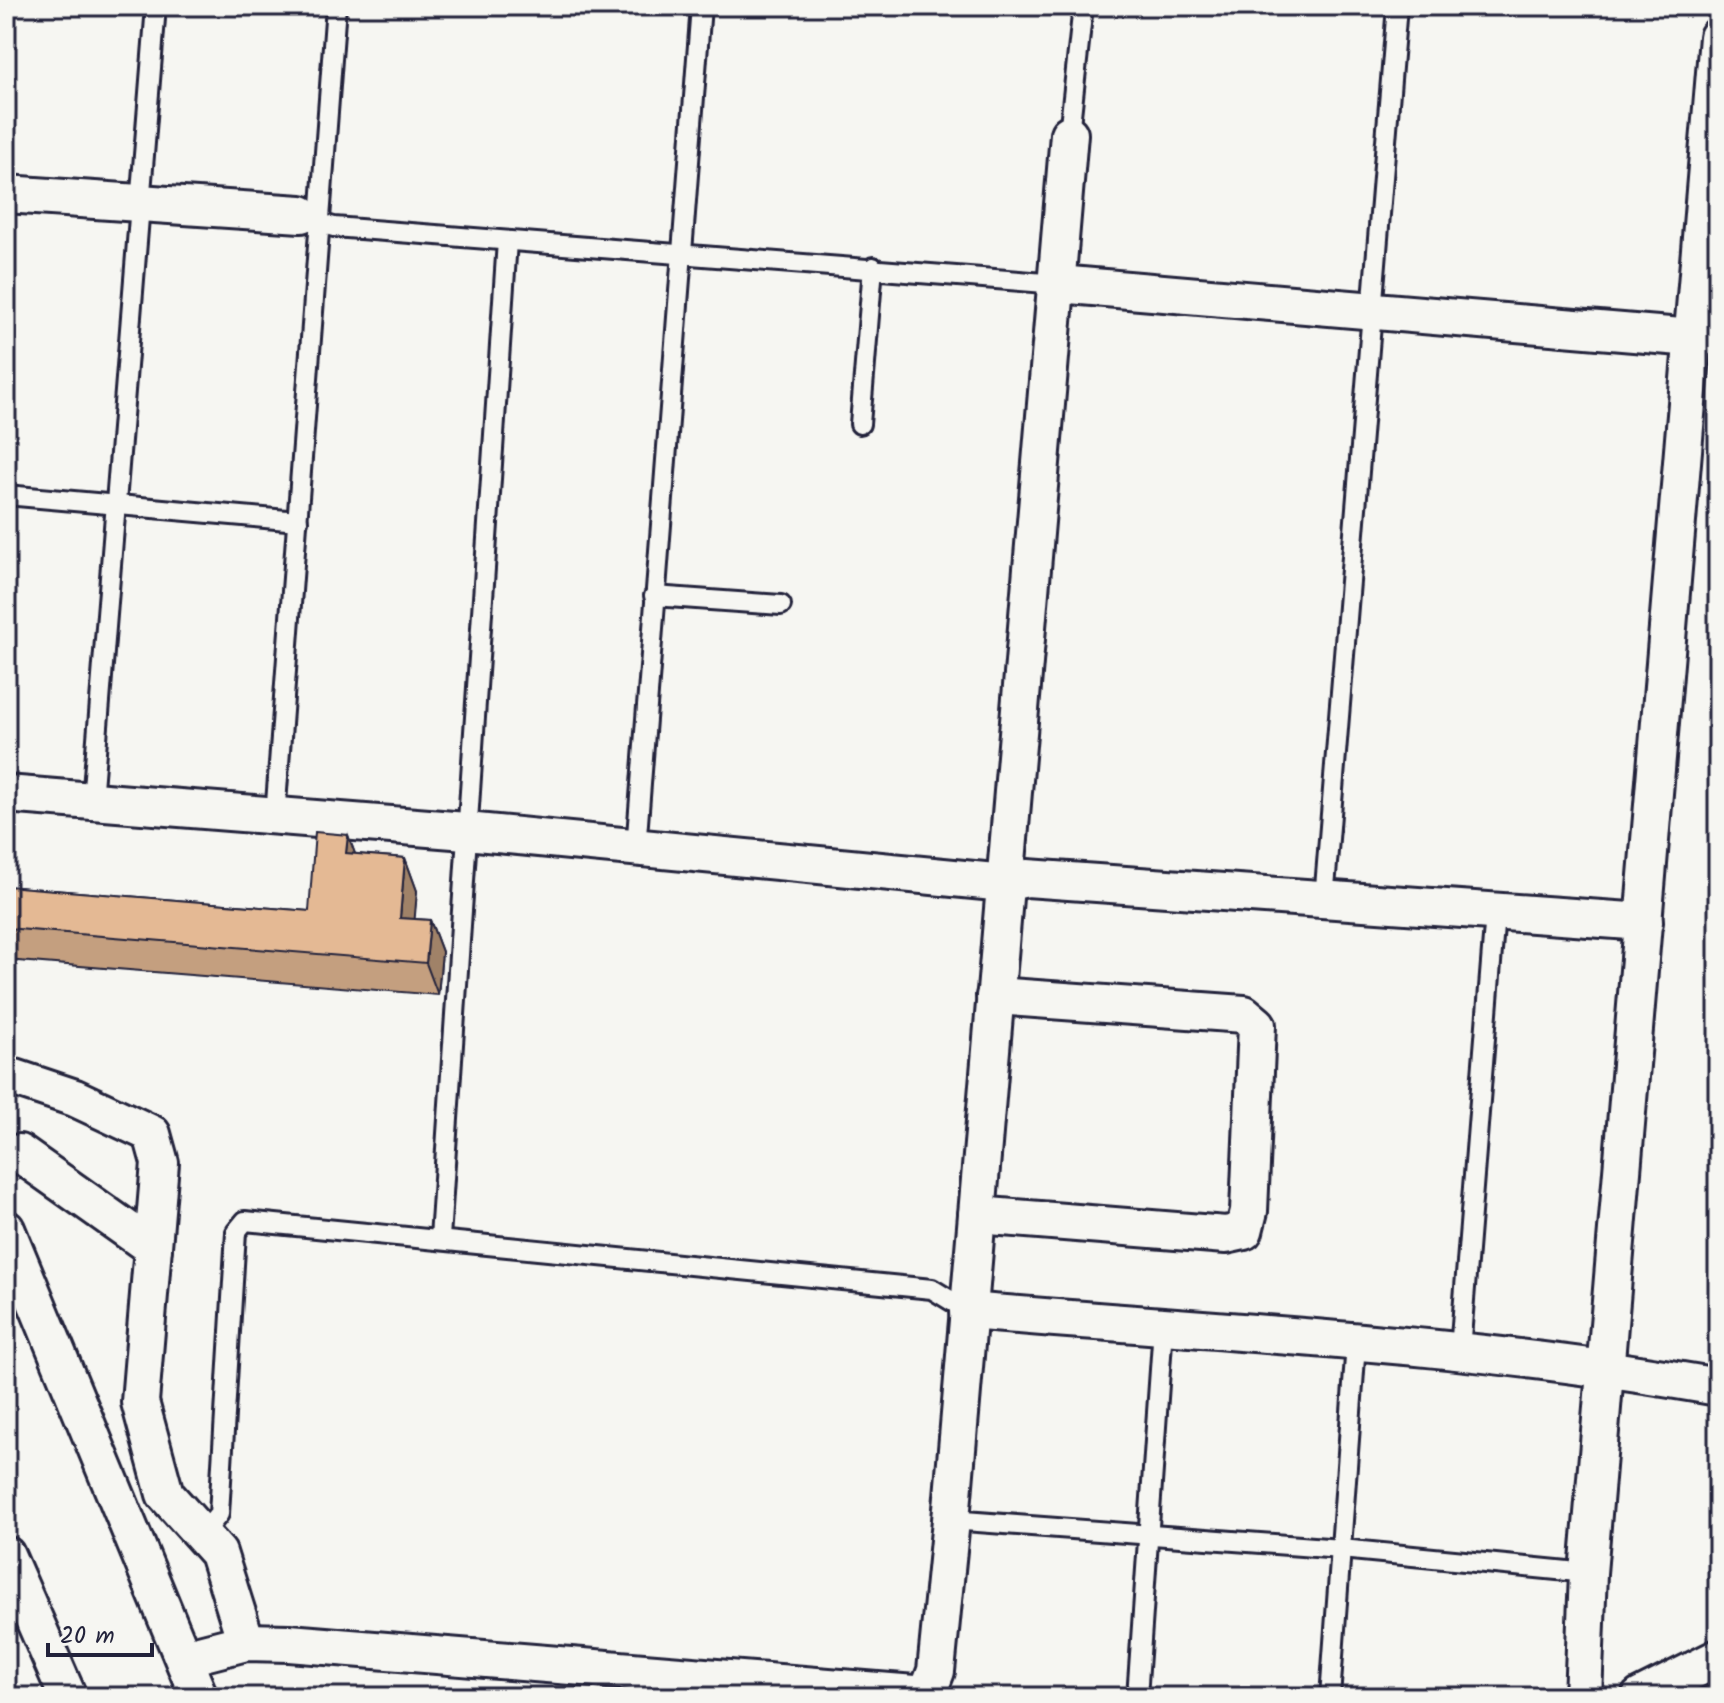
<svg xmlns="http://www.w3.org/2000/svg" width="1724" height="1703" font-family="Kalam,sans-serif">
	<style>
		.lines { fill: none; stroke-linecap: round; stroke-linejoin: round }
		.lane-casing { stroke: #22223b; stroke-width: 24 }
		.street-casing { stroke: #22223b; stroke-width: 42 }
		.lane { stroke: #f6f6f2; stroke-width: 18 }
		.street { stroke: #f6f6f2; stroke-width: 36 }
		.wall { fill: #c49f7f; stroke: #22223b; stroke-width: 2 }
		.shaded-wall { fill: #a08268; stroke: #22223b; stroke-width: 2 }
		.building { fill: #e4b994; stroke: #22223b; stroke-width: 2 }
	</style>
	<rect width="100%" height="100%" fill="#f6f6f2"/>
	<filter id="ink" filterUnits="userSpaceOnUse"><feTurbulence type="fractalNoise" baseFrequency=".0125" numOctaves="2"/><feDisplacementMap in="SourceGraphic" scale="16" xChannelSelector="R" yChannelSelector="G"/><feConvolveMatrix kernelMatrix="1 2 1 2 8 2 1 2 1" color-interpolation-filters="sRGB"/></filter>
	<g filter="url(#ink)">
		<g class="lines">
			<g class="lane-casing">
				<g id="lane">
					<polyline points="1069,134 1083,6"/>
					<polyline points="312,221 334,227 1058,284"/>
					<polyline points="860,424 873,267"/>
					<polyline points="6,495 298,521"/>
					<polyline points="654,596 781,605"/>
					<polyline points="92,801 156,6"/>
					<polyline points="275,817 336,6"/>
					<polyline points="636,849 701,6"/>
					<polyline points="1324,900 1397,6"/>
					<polyline points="440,1238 507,241"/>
					<polyline points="1460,1350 1495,913"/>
					<polyline points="951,1520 1341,1549 1588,1573"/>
					<polyline points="202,1535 219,1514 236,1232 245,1221 932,1289 968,1311"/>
					<polyline points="1137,1697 1163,1327"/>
					<polyline points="1330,1697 1356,1344"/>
				</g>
			</g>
			<g class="street-casing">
				<g id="street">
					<polyline points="6,194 301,214"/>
					<polyline points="1058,284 1693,338 1717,335"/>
					<polyline points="6,794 466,831 1005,883 1027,878 1644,922"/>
					<polyline points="6,1075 75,1098 152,1134 160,1163 140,1402 165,1494 218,1553 246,1642"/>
					<polyline points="6,1157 19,1153 153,1248"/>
					<polyline points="977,1215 1226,1235 1244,1231 1249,1211 1257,1025 1244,1014 995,996"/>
					<polyline points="6,1229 199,1697"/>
					<path d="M968,1311C1219,1332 1471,1343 1718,1387"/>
					<polyline points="6,1555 68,1697"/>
					<polyline points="184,1658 246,1642 289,1643 927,1695"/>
					<polyline points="926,1697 936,1671 951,1520 1069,134"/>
					<polyline points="1583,1697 1588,1573 1718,37"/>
					<polyline points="1640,1697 1718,1658"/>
				</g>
			</g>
			<use href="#lane" class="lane"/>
			<use href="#street" class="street"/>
		</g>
		<polygon class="wall" points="348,835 355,854 405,858 417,891 414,919 430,920 442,952 438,995 6,960 6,886 309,911"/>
		<g class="shaded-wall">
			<polygon points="348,835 360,867 346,853"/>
			<polygon points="405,858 417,891 412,950 400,918"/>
			<polygon points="430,920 442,952 438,995 426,963"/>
		</g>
		<polygon class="building" points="315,832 348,835 346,853 405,858 400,918 430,920 426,963 6,928 6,886 309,911"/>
	</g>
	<rect width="1724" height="1703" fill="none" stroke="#f6f6f2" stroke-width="32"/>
	<rect x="16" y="16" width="1692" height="1671" fill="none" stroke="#22223b" stroke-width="3" filter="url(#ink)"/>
	<path d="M48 1643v12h104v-12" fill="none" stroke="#22223b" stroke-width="4"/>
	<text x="60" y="1643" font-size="24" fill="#22223b" stroke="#f6f6f2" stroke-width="6" paint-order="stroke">20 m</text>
</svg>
